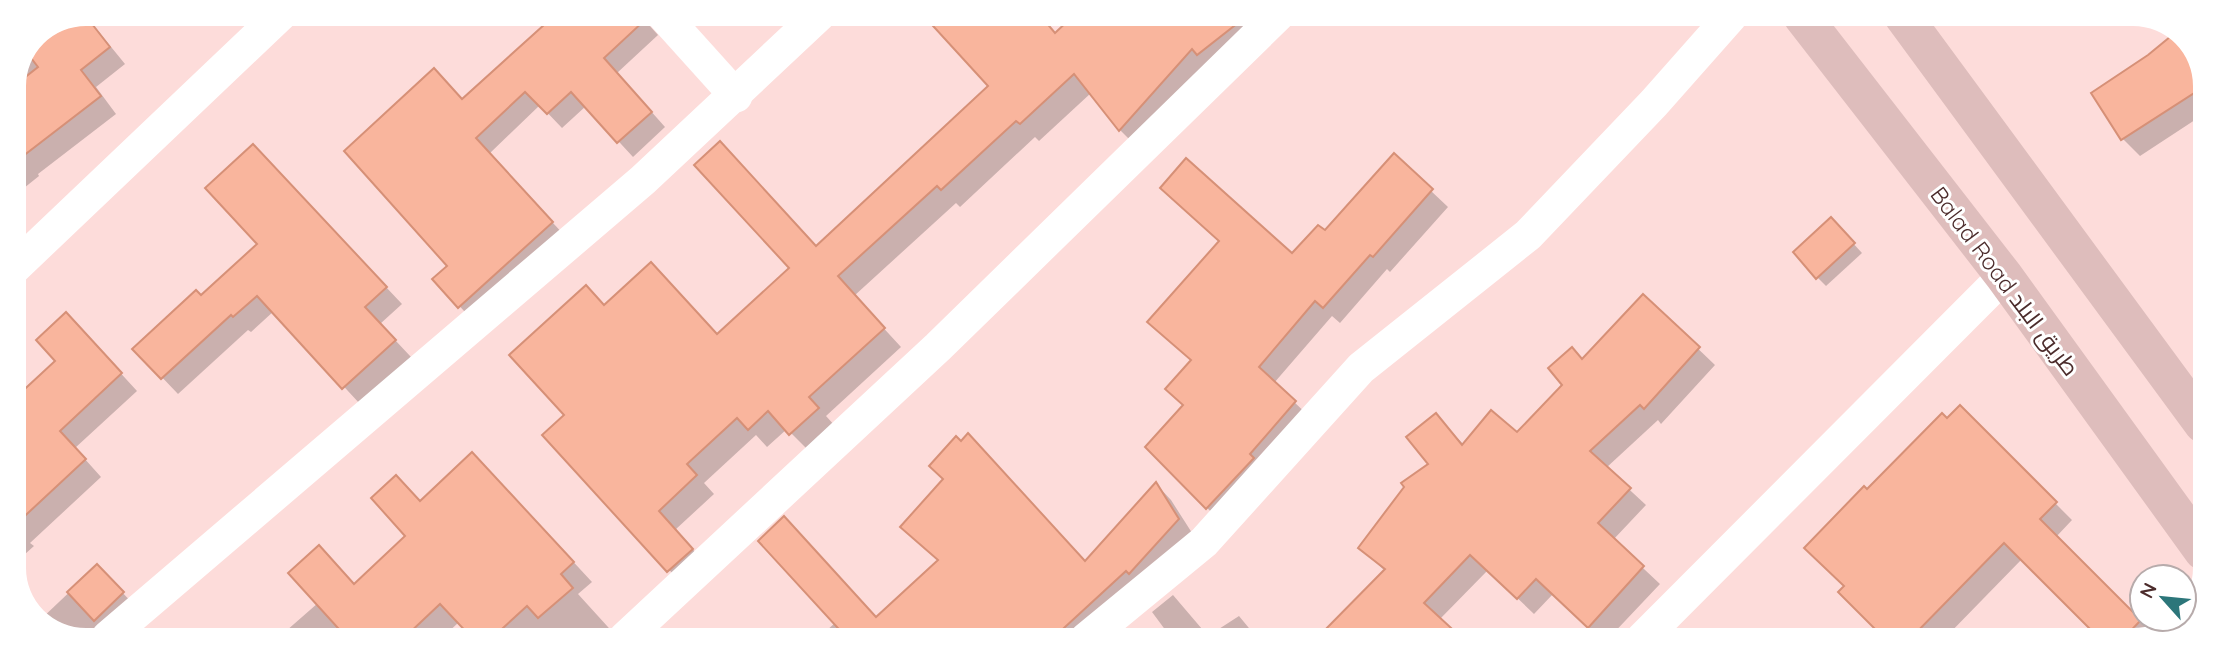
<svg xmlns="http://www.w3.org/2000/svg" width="2219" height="654" font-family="Quicksand,Cairo,sans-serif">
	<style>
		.shadow { fill: #0003 }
		.building { fill: #f9b59d; stroke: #d69077; stroke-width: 2 }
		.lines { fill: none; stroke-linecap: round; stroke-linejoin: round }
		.minor { stroke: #fff; stroke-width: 33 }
		.trunk { stroke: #debdbc; stroke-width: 38 }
		.labels { text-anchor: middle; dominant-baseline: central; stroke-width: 6; stroke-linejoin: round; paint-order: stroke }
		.street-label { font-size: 23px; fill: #4c2c2c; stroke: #fff }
	</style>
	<rect width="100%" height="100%" fill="#fddcda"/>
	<g class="shadow">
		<polygon points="85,15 125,64 96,87 116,114 38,174 39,176 14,196 14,86 29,49 61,24"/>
		<polygon points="582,15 640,15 658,35 617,73 665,127 633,157 586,106 562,128 540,105 489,154 566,237 474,322 435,279 450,266 463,101 545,49"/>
		<polygon points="1039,15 1056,34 1125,15 1269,15 1138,148 1120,130 1091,93 1039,141 1035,137 960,207 956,203 854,296 901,347 826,416 836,427 809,451 787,429 767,447 756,435 704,483 714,494 675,530 710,568 687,589 544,435 566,415 605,307 718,336 817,248 991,87"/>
		<polygon points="2178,33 2187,39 2205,81 2205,121 2201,116 2140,156 2123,139 2094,94 2149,57"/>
		<polygon points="1394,156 1448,207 1390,272 1387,269 1340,323 1332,316 1274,383 1311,418 1223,524 1147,447 1184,406 1167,389 1192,361 1166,338 1325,233"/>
		<polygon points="269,163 402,304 380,324 411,357 360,404 274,311 251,332 248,330 178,394 135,349 201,297 259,244"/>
		<polygon points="1839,228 1862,253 1826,286 1817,277"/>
		<polygon points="1643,296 1715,365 1661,424 1658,420 1606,468 1646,505 1613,540 1660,584 1608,639 1602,639 1553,594 1534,614 1488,570 1439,620 1460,639 1337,639 1328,629 1385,571 1360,548 1430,465 1436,415 1464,445 1517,434"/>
		<polygon points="82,331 137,391 75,448 101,477 30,543 34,546 14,564 14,402 58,361"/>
		<polygon points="1960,408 2072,520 2056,537 2153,633 2133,640 2104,640 2022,559 1943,640 1888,640 1846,586 1867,492"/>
		<polygon points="491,473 592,582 578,594 618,638 474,638 459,622 442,638 278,638 318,603 355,585 408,536 421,502"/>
		<polygon points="1156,484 1171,500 1194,536 1084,639 818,638 835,623 877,618 939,561 902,527 1086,563"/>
		<polygon points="97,566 139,610 107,637 67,637 40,620"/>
		<polygon points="1173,595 1208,636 1239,616 1258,639 1172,639 1152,612"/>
	</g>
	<g class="building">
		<polygon points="85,15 110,47 81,70 101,96 14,163 14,86 38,67 28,54 31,46 55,27"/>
		<polygon points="555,15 644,15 645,20 604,58 652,112 617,143 571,92 547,114 525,92 476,138 553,222 458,308 432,279 447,266 344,151 434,68 462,99"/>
		<polygon points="923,15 1040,15 1055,33 1074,15 1248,15 1197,55 1192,49 1119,131 1074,74 1020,124 1016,121 941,190 937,186 838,276 885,328 809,397 819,408 789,435 768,411 748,430 737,418 687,464 697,475 659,511 693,549 667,572 542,435 564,415 509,355 586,285 604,305 651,262 717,334 789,268 694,165 720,141 816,246 988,86"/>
		<polygon points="2176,32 2187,39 2205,86 2121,140 2091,93 2148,55"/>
		<polygon points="253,144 387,287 365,307 396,340 342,389 257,296 233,317 231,315 161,379 132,349 196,290 201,295 257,244 205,188"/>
		<polygon points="1394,153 1433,189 1373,257 1370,255 1323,308 1315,301 1259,367 1296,401 1250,454 1254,458 1206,509 1145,447 1183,405 1165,389 1191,360 1147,322 1219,241 1160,188 1186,158 1292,253 1318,225 1325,230"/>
		<polygon points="1831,217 1855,243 1816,279 1793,252"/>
		<polygon points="1643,294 1700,347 1644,409 1640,405 1590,451 1631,488 1598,523 1644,566 1588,628 1536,579 1517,599 1470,555 1424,603 1463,639 1316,639 1385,569 1358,548 1404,487 1401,483 1428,464 1406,437 1436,413 1462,445 1491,410 1517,432 1562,385 1548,368 1572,347 1582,359"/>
		<polygon points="66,312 122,373 60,431 86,459 14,526 14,399 55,361 36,340"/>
		<polygon points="1960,405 2057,502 2040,519 2141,620 2122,640 2101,640 2004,543 1909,640 1886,640 1838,592 1844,586 1804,548 1864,486 1867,489 1942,413 1947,418"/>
		<polygon points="968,433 1085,561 1156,482 1179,519 1129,574 1126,571 1052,639 847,638 758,541 784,516 876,617 938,560 900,527 943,479 929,466 956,436 961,441"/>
		<polygon points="472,452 574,562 561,574 573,588 538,618 527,606 492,638 472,638 440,604 404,638 347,638 288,573 319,545 354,584 405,536 371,498 396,475 420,501"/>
		<polygon points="97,564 124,592 94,621 67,592"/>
	</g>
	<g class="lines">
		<g class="minor">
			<polyline points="663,15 736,96"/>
			<polyline points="14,268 281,14"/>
			<polyline points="108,637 643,180 819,15"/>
			<polyline points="625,638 938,347 1278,15"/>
			<polyline points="1086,639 1204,542 1361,368 1528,235 1654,103 1731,16"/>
			<polyline points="1642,639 2004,276"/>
		</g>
		<g class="trunk">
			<polyline points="1802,16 2004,276 2203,551"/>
			<polyline points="1903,16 2203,424"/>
		</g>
	</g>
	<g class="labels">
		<g class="street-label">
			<text transform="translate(2005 281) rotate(53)">Balad Road طريق البلد</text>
		</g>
	</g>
	<path d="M0 0H2219V654H0ZM86 26H2133A60 60 0 0 1 2193 86V568A60 60 0 0 1 2133 628H86A60 60 0 0 1 26 568V86A60 60 0 0 1 86 26Z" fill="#fff" fill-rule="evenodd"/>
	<g transform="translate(2163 598) rotate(297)"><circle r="33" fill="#ffffff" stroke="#b7abab" stroke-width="2"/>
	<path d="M0-5L12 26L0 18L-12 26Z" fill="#2c767a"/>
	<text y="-10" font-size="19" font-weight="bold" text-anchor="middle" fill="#4c2c2c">N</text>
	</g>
</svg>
